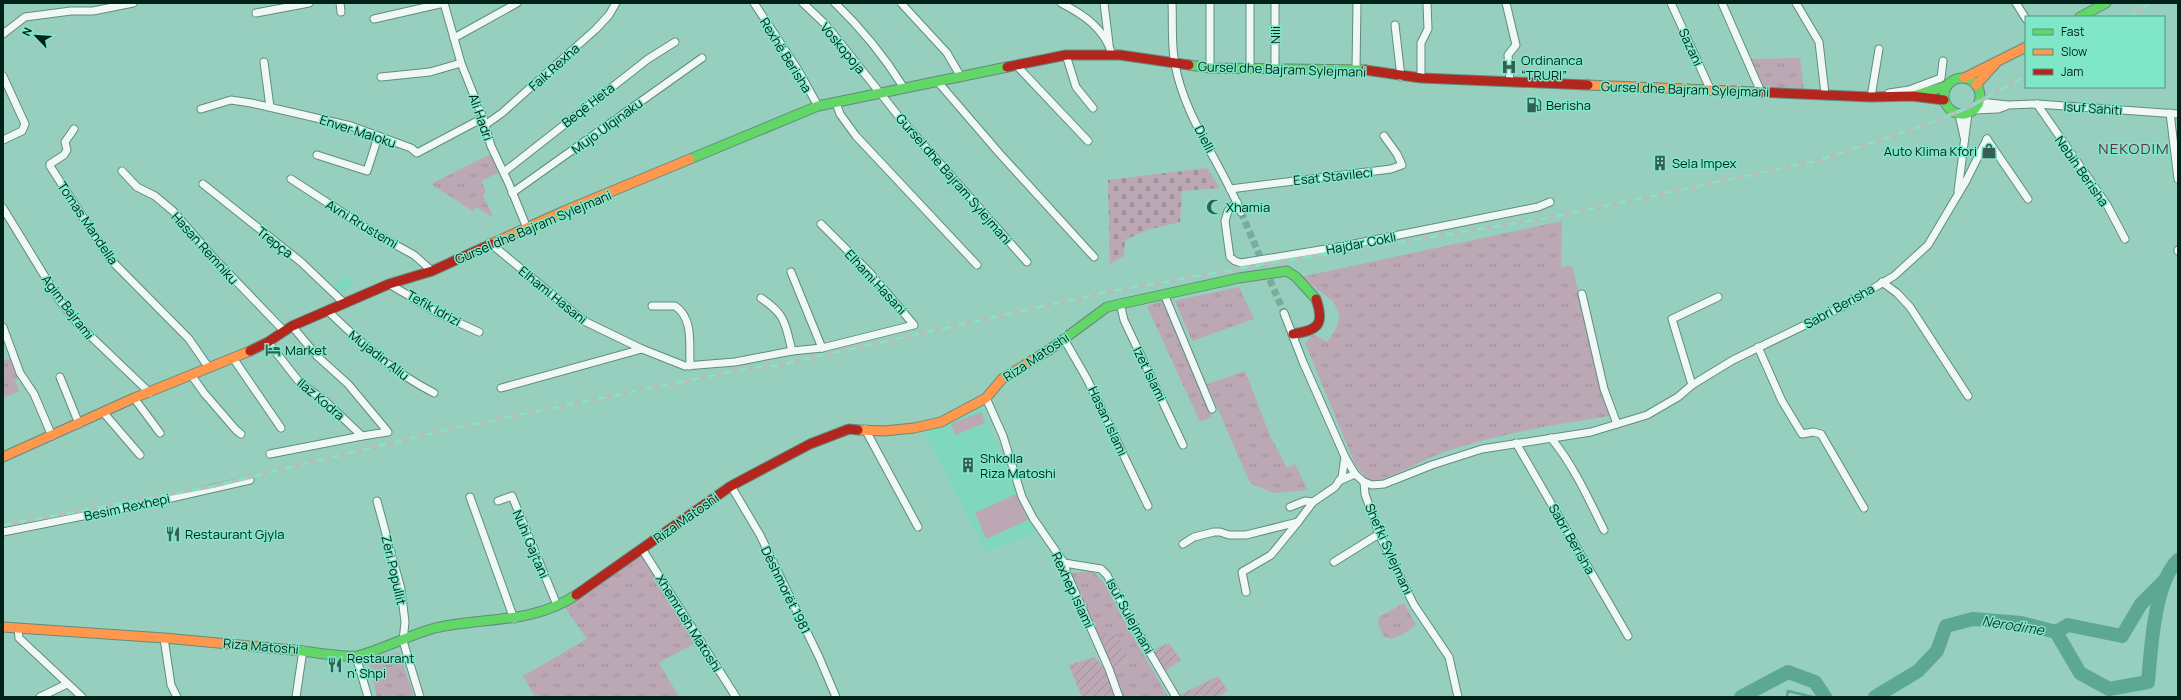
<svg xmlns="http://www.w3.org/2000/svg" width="2181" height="700" font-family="Manrope,sans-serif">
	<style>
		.built { fill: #7fd8bd }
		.grass { fill: url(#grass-tufts) }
		.cemetery { fill: url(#cemetery-stones) }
		.garden { fill: url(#garden-furrows) }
		.pitch { fill: #bca7b4 }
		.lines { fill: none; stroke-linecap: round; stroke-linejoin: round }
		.stream { stroke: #5ca892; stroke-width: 2.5 }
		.river { stroke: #5ca892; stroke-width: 14 }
		.street-tunnel { stroke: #79ac9d; stroke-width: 7; stroke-dasharray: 7 3.5; stroke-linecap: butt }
		.street-casing { stroke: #628b7f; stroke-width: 9 }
		.fast-casing { stroke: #628b7f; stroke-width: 11 }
		.slow-casing { stroke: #628b7f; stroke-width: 11 }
		.jam-casing { stroke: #628b7f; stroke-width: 11 }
		.street { stroke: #eff8f5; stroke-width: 7 }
		.fast { stroke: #63d668; stroke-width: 9 }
		.slow { stroke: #ff974d; stroke-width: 9 }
		.jam { stroke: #b3261e; stroke-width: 9 }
		.rail-casing { stroke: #b0c1bc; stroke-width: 4 }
		.rail { stroke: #7fe7c7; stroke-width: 2.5; stroke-dasharray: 8; stroke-linecap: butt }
		.labels { text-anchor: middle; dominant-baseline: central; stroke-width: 3; stroke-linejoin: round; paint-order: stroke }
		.street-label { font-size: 13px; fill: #002219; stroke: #7fe7c7 }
		.poi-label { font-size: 13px; fill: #002219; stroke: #7fe7c7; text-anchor: start }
		.water-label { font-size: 14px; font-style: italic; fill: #19342c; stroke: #7fe7c7 }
		.quarter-label { font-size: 15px; letter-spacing: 1px; fill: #6a294a; stroke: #7fe7c7 }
	</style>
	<defs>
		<pattern id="grass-tufts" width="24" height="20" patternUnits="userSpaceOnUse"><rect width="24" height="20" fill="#bca7b4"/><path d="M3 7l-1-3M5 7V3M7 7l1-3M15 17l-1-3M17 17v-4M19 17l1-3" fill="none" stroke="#a08f9a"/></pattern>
		<pattern id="cemetery-stones" width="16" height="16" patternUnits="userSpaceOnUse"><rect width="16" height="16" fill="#bca7b4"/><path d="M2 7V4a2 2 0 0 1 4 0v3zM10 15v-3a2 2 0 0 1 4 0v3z" fill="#a08f9a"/></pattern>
		<pattern id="garden-furrows" width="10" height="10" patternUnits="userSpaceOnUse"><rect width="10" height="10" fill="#bca7b4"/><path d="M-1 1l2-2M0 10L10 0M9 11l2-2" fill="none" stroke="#a08f9a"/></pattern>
	</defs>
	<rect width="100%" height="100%" fill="#97cfbe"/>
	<g class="built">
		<polygon points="346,274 354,283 339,295 333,286"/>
		<polygon points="979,402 1017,492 1036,528 1034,534 986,551 925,435 924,426"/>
	</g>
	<g class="grass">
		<polygon points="1800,58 1804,89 1766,90 1750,59"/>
		<polygon points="493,153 502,171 481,181 486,191 483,196 492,214 492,217 476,207 473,211 431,184"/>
		<path d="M1562,221L1561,267L1572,266L1609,416C1553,425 1497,434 1444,452C1418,461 1397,477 1370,482L1355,464L1305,343L1313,334L1327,342L1336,329L1340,316L1333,301L1301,277Z"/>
		<polygon points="1239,287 1254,319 1192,341 1175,301"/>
		<polygon points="1164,300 1212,417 1200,422 1147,306"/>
		<polygon points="13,358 21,377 15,380 19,391 3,398 3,361"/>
		<polygon points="1245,371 1270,436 1287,468 1295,464 1308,490 1274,493 1250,483 1207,384"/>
		<polygon points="645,549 704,638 659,663 679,697 535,697 523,676 587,639 564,606"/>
		<polygon points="1093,572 1104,582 1123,619 1168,697 1122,697 1114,674 1118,666 1129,661 1097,635 1068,573"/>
		<polygon points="1404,603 1416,625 1402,635 1391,639 1383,636 1378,624 1379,617"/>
		<polygon points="399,652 414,697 377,697 368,657"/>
	</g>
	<polygon class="cemetery" points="1207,168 1220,188 1182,191 1180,222 1147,230 1125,240 1124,256 1110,264 1108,180"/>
	<g class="garden">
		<polygon points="1115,632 1129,660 1118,666 1114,674 1097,635"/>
		<polygon points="1169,643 1181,660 1165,671 1153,650"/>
		<polygon points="1095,657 1108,674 1114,697 1082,697 1069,665"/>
		<polygon points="1218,676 1228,691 1218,697 1181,697 1180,695"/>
	</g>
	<g class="pitch">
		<polygon points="981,412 985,423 955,435 951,424"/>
		<polygon points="1016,494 1028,520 986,539 975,513"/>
	</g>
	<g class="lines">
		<polyline class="stream" points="1787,697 1788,691 1813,697"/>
		<g class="river">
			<polyline points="2056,632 2068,625 2122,636 2141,604 2165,580"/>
			<polyline points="1741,697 1788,672 1815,682 1825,697"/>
			<path d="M1875,697L1918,671L1937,651L1946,626L1973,619L2021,623L2056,632L2080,673L2109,689L2148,682C2151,650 2154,583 2178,560"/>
		</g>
		<polyline class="street-tunnel" points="1241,212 1284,313"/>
		<g class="street-casing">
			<g id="street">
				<polyline points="340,3 341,12"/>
				<polyline points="444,3 461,63 483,118 491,146 509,184 527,228"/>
				<polyline points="754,3 798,70 818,106"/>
				<polyline points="803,3 826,25 900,118 1027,262"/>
				<path d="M835,3C862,29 884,56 904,88"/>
				<polyline points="901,3 947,53 961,77"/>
				<path d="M1061,3C1084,15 1104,28 1112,54"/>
				<polyline points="1104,3 1109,44"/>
				<path d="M1172,3C1173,23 1171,45 1175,64C1184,116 1221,164 1241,212"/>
				<polyline points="1210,3 1210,68"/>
				<polyline points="1250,3 1250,69"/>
				<polyline points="1275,3 1275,68"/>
				<polyline points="1506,3 1516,45 1508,55 1510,81"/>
				<polyline points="1671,3 1711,91"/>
				<polyline points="1722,3 1761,92"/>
				<polyline points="1796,3 1819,42 1825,94"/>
				<polyline points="2016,3 2026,19"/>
				<polyline points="256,13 309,3"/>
				<polyline points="374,19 444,3"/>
				<polyline points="1395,25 1401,77"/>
				<polyline points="3,34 25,17 71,11 93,11 133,3"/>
				<polyline points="454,38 517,3"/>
				<polyline points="1066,55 1076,87 1093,108"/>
				<polyline points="264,62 270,107"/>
				<polyline points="1016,65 1088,141"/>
				<polyline points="1356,69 1357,3"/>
				<polyline points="3,76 25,124 22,131 3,140"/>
				<polyline points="381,77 430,72 461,63"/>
				<polyline points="1421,78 1421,43 1428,29 1427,3"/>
				<polyline points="938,82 1000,154 1094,257"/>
				<polyline points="1889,93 1909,90 1941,78 1943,61"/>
				<polyline points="1871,97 1879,49"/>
				<polyline points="1979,102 2008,105 2037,104 2178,114"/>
				<polyline points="836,103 840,114 856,136 977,265"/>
				<polyline points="2037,104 2107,205 2125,239"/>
				<polyline points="201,109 231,100 251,103 351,126 411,148 417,153 483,118"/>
				<polyline points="1973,110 1998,109 2006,106"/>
				<polyline points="2170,113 2178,179"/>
				<polyline points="1959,114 1964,137"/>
				<polyline points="485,125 502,113 596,29 609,15 616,3"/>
				<polyline points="74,129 65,142 67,150 64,155 50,164 50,166 110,259 189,339 209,368"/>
				<polyline points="1987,139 2028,199"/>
				<polyline points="317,155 367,171 378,137"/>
				<polyline points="122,171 137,187 155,196 173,211 212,256 284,331"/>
				<polyline points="504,172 648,59 675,42"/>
				<polyline points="291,179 374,233 414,255 432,271"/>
				<polyline points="203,184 301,262 344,303"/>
				<polyline points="1230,189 1391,169 1402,165 1397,154 1384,136"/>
				<polyline points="1958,191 1968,113"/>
				<polyline points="512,193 702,58"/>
				<polyline points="1237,202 1228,211 1225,221 1230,257 1235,261 1241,263 1344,246 1538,207 1550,202"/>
				<polyline points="3,208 58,298 78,324 150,393"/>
				<polyline points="490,243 584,321 642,349 685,366 735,362 792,351 822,348 914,325 870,273 821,224"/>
				<polyline points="2178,250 2178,251"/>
				<polyline points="791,272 822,348"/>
				<polyline points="1882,282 1897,293 1910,307 1968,396"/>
				<polyline points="389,284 442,315 479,332"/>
				<polyline points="1164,294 1212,409"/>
				<polyline points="1582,294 1604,389 1617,424"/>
				<path d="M761,298C786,315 785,323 792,351"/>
				<polyline points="1120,303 1124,320 1183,445"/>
				<path d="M652,306H675C694,318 689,346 690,366"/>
				<path d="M328,311C361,343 393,372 434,393"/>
				<polyline points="1284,313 1303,362 1345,457 1355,474 1364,482 1372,485 1384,484 1432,465 1482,449 1591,432 1647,415 1678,397 1692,385 1733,360 1840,308 1894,276 1928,245 1966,181 1987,139"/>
				<polyline points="3,327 20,373 34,394 52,436"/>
				<polyline points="1064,339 1087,379 1148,506"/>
				<polyline points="268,342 300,383 324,400 362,436 388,432 348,384 317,356 292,326"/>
				<polyline points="1758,347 1782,401 1802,434 1813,432 1821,434 1864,508"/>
				<polyline points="233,358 281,428"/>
				<polyline points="192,376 204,393 236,430 241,434"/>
				<polyline points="60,377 79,424"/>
				<polyline points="1692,385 1672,319 1718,297"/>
				<polyline points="501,388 642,349"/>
				<polyline points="134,398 160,433"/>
				<polyline points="986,398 1003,436 1022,497 1033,518 1064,563 1067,574 1109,669 1119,697"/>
				<polyline points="103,412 140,455"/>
				<polyline points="865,429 918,527"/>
				<path d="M1551,438C1574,466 1588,498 1604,530"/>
				<polyline points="1516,443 1628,636"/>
				<polyline points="270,454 362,436"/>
				<polyline points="1339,481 1355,474"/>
				<polyline points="1364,482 1365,494 1379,534 1414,605 1449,657 1458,697"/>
				<polyline points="731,486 760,535 819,657 836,697"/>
				<polyline points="470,497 514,619"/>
				<polyline points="377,501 401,589 405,622 403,641 420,697"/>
				<polyline points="498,501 512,496 557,605"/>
				<polyline points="1290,507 1305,501 1313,502"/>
				<polyline points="3,532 158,501 250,480"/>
				<polyline points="1183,544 1194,537 1214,532 1220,532 1229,535 1246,535 1298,522 1313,502 1335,487 1342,477 1345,457"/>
				<polyline points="642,549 736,697"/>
				<polyline points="1334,562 1379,534"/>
				<polyline points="1064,563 1101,569 1107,575 1130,619 1176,697"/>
				<polyline points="1246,592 1242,572 1271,555 1298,522"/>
				<polyline points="18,629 19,638 82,697"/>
				<polyline points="164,638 171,685 177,697"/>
				<polyline points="356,656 368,697"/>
				<polyline points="40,697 67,684"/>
				<polyline points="296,697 303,650"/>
			</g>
		</g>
		<g class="fast-casing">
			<g id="fast">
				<polyline points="2080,17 2106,3"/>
				<polyline points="1189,65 1210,68 1365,70"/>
				<circle cx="1962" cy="96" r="18"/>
				<polyline points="1913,96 1946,86"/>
				<polyline points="690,159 818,106 1007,67"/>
				<polyline points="1049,350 1107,307 1239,278 1287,271 1296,277 1316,299"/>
				<path d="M293,650C307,651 346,658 357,656C384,649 409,635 435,628C483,617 534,624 576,595"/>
			</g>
		</g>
		<g class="slow-casing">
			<g id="slow">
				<polyline points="1964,78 2026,47"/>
				<polyline points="1588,85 1757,92"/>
				<polyline points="1976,85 1996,63"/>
				<polyline points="491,244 564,211 690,159"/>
				<polyline points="858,430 884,431 914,428 941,422 986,398 1002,379 1049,350"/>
				<polyline points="3,457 134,398 250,351"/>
				<polyline points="3,627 164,638 293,650"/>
			</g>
		</g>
		<g class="jam-casing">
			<g id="jam">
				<polyline points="1007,67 1066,55 1120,55 1189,65"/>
				<polyline points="1365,70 1421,78 1588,85"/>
				<polyline points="1757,92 1871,97 1912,96 1944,100"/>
				<path d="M1293,334C1318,330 1325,325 1316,299"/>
				<polyline points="250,351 268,342 292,326 389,284 432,271 491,244"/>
				<polyline points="576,595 731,486 810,444 849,429 858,430"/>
			</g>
		</g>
		<use href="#street" class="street"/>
		<use href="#fast" class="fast"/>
		<use href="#slow" class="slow"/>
		<use href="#jam" class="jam"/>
		<g class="rail-casing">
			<g id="rail">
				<polyline points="2129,17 2151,3"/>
				<polyline points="3,525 213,486 441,431 754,367 775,366 1107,292 1260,265 1548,218 1816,161 1933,122 1967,108 2026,76"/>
			</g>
		</g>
		<use href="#rail" class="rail"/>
	</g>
	<defs>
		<g id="hospital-bare" transform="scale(1.2)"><path d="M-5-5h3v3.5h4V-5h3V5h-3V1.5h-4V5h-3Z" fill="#355f53" stroke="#7fe7c7" stroke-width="2.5" paint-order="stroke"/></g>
		<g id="fuel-bare" transform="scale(1.2)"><path d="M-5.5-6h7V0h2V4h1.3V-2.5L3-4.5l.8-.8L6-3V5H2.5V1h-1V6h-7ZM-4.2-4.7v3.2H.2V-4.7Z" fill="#355f53" stroke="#7fe7c7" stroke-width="2.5" paint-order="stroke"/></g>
		<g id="shop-bare" transform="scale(1.2)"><path d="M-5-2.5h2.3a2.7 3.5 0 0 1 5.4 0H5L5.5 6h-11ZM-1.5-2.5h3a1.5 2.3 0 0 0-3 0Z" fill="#355f53" stroke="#7fe7c7" stroke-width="2.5" paint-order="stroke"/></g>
		<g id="building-bare" transform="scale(1.2)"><path d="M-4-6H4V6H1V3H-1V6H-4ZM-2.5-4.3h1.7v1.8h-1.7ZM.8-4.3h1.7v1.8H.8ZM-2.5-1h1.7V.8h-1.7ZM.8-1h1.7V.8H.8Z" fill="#355f53" stroke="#7fe7c7" stroke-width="2.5" paint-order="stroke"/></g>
		<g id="mosque-bare" transform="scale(1.2)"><path d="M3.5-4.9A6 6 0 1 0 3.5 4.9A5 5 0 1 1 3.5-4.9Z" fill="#355f53" stroke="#7fe7c7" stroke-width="2.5" paint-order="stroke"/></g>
		<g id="hotel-bare" transform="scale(1.2)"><path d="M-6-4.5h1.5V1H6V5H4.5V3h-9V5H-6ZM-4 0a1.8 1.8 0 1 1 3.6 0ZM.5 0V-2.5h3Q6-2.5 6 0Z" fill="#355f53" stroke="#7fe7c7" stroke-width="2.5" paint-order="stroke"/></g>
		<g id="restaurant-bare" transform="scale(1.2)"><path d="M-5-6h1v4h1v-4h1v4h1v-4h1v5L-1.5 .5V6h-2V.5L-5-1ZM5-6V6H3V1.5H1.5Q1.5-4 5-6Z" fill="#355f53" stroke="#7fe7c7" stroke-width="2.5" paint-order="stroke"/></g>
	</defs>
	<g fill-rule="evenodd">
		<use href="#hospital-bare" x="1509" y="67"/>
		<use href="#fuel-bare" x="1534" y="105"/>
		<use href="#shop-bare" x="1989" y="151"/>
		<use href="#building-bare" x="1660" y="163"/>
		<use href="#mosque-bare" x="1214" y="207"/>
		<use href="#hotel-bare" x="273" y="350"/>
		<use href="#building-bare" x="968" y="465"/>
		<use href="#restaurant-bare" x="173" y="534"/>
		<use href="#restaurant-bare" x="335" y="665"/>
	</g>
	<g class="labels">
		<g class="street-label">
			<text transform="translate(1275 35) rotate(-90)">Nili</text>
			<text transform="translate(1691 47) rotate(66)">Sazani</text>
			<text transform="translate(843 48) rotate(50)">Voskopoja</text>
			<text transform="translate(786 55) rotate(58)">Rexhë Berisha</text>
			<text transform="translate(554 67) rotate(-42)">Faik Rexha</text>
			<text transform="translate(1282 69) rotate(2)">Gursel dhe Bajram Sylejmani</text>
			<text transform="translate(1685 89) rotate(2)">Gursel dhe Bajram Sylejmani</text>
			<text transform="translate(588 105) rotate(-38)">Beqë Heta</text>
			<text transform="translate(2093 108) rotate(4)">Isuf Sahiti</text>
			<text transform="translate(481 117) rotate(71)">Ali Hadri</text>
			<text transform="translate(607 126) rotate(-36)">Mujo Ulqinaku</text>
			<text transform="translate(358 131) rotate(18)">Enver Maloku</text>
			<text transform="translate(1205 139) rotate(63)">Dielli</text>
			<text transform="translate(2082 171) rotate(55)">Nebih Berisha</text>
			<text transform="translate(1333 176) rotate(-6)">Esat Stavileci</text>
			<text transform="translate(954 179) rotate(49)">Gursel dhe Bajram Sylejmani</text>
			<text transform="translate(88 223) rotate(56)">Tomas Mandella</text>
			<text transform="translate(362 224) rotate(31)">Avni Rrustemi</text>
			<text transform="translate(533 227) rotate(-23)">Gursel dhe Bajram Sylejmani</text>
			<text transform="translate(275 242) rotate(38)">Trepça</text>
			<text transform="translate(1361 243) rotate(-11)">Hajdar Cokli</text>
			<text transform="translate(205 248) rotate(48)">Hasan Remniku</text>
			<text transform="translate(876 282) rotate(47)">Elhami Hasani</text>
			<text transform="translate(553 295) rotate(39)">Elhami Hasani</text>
			<text transform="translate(1839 306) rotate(-29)">Sabri Berisha</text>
			<text transform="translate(68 307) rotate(53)">Agim Bajrami</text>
			<text transform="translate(434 308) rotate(29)">Tefik Idrizi</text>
			<text transform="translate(379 355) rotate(38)">Mujadin Aliu</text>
			<text transform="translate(1036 357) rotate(-34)">Riza Matoshi</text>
			<text transform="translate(1150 374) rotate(64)">Izet Islami</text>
			<text transform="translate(321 399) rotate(40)">Ilaz Kodra</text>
			<text transform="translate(1108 421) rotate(65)">Hasan Islami</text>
			<text transform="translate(127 507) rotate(-12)">Besim Rexhepi</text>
			<text transform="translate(686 518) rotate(-35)">Riza Matoshi</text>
			<text transform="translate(1572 539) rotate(60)">Sabri Berisha</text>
			<text transform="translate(531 544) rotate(67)">Nuhi Gajtani</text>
			<text transform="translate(1389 549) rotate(66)">Shefki Sylejmani</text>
			<text transform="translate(394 570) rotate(77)">Zëri Popullit</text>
			<text transform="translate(786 590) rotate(64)">Dëshmorët 1981</text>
			<text transform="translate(1073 590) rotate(65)">Rexhep Islami</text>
			<text transform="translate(1130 616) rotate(61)">Isuf Sulejmani</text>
			<text transform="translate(689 623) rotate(58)">Xhemrush Matoshi</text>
			<text transform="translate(261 646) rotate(5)">Riza Matoshi</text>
		</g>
		<g class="poi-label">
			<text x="1521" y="60">Ordinanca<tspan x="1521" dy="15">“TRURI”</tspan></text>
			<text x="1546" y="105">Berisha</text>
			<text x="1977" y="151" text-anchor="end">Auto Klima Kfori</text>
			<text x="1672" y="163">Sela Impex</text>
			<text x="1226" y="207">Xhamia</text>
			<text x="285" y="350">Market</text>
			<text x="980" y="458">Shkolla<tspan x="980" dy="15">Riza Matoshi</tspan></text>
			<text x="185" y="534">Restaurant Gjyla</text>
			<text x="347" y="658">Restaurant<tspan x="347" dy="15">n' Shpi</tspan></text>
		</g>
		<g class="water-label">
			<text transform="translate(2013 625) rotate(9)">Nerodime</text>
		</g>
		<g class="quarter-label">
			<text x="2134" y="148">NEKODIM</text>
		</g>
	</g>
	<rect width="2181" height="700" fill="none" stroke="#002219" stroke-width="8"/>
	<rect x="2025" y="16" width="140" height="72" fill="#7fe7c7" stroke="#4c9881"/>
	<rect x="2033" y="29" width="20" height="6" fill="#63d668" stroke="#4c9881"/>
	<text x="2061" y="36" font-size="12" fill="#002219">Fast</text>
	<rect x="2033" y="49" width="20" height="6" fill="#ff974d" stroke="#4c9881"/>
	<text x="2061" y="56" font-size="12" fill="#002219">Slow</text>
	<rect x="2033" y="69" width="20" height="6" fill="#b3261e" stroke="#4c9881"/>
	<text x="2061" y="76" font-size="12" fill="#002219">Jam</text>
	<g transform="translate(36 36) rotate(295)" stroke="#7fe7c7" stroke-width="3" paint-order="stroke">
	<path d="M0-3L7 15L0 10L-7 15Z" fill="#002219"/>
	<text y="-6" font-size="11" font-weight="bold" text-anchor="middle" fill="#002219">N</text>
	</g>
</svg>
